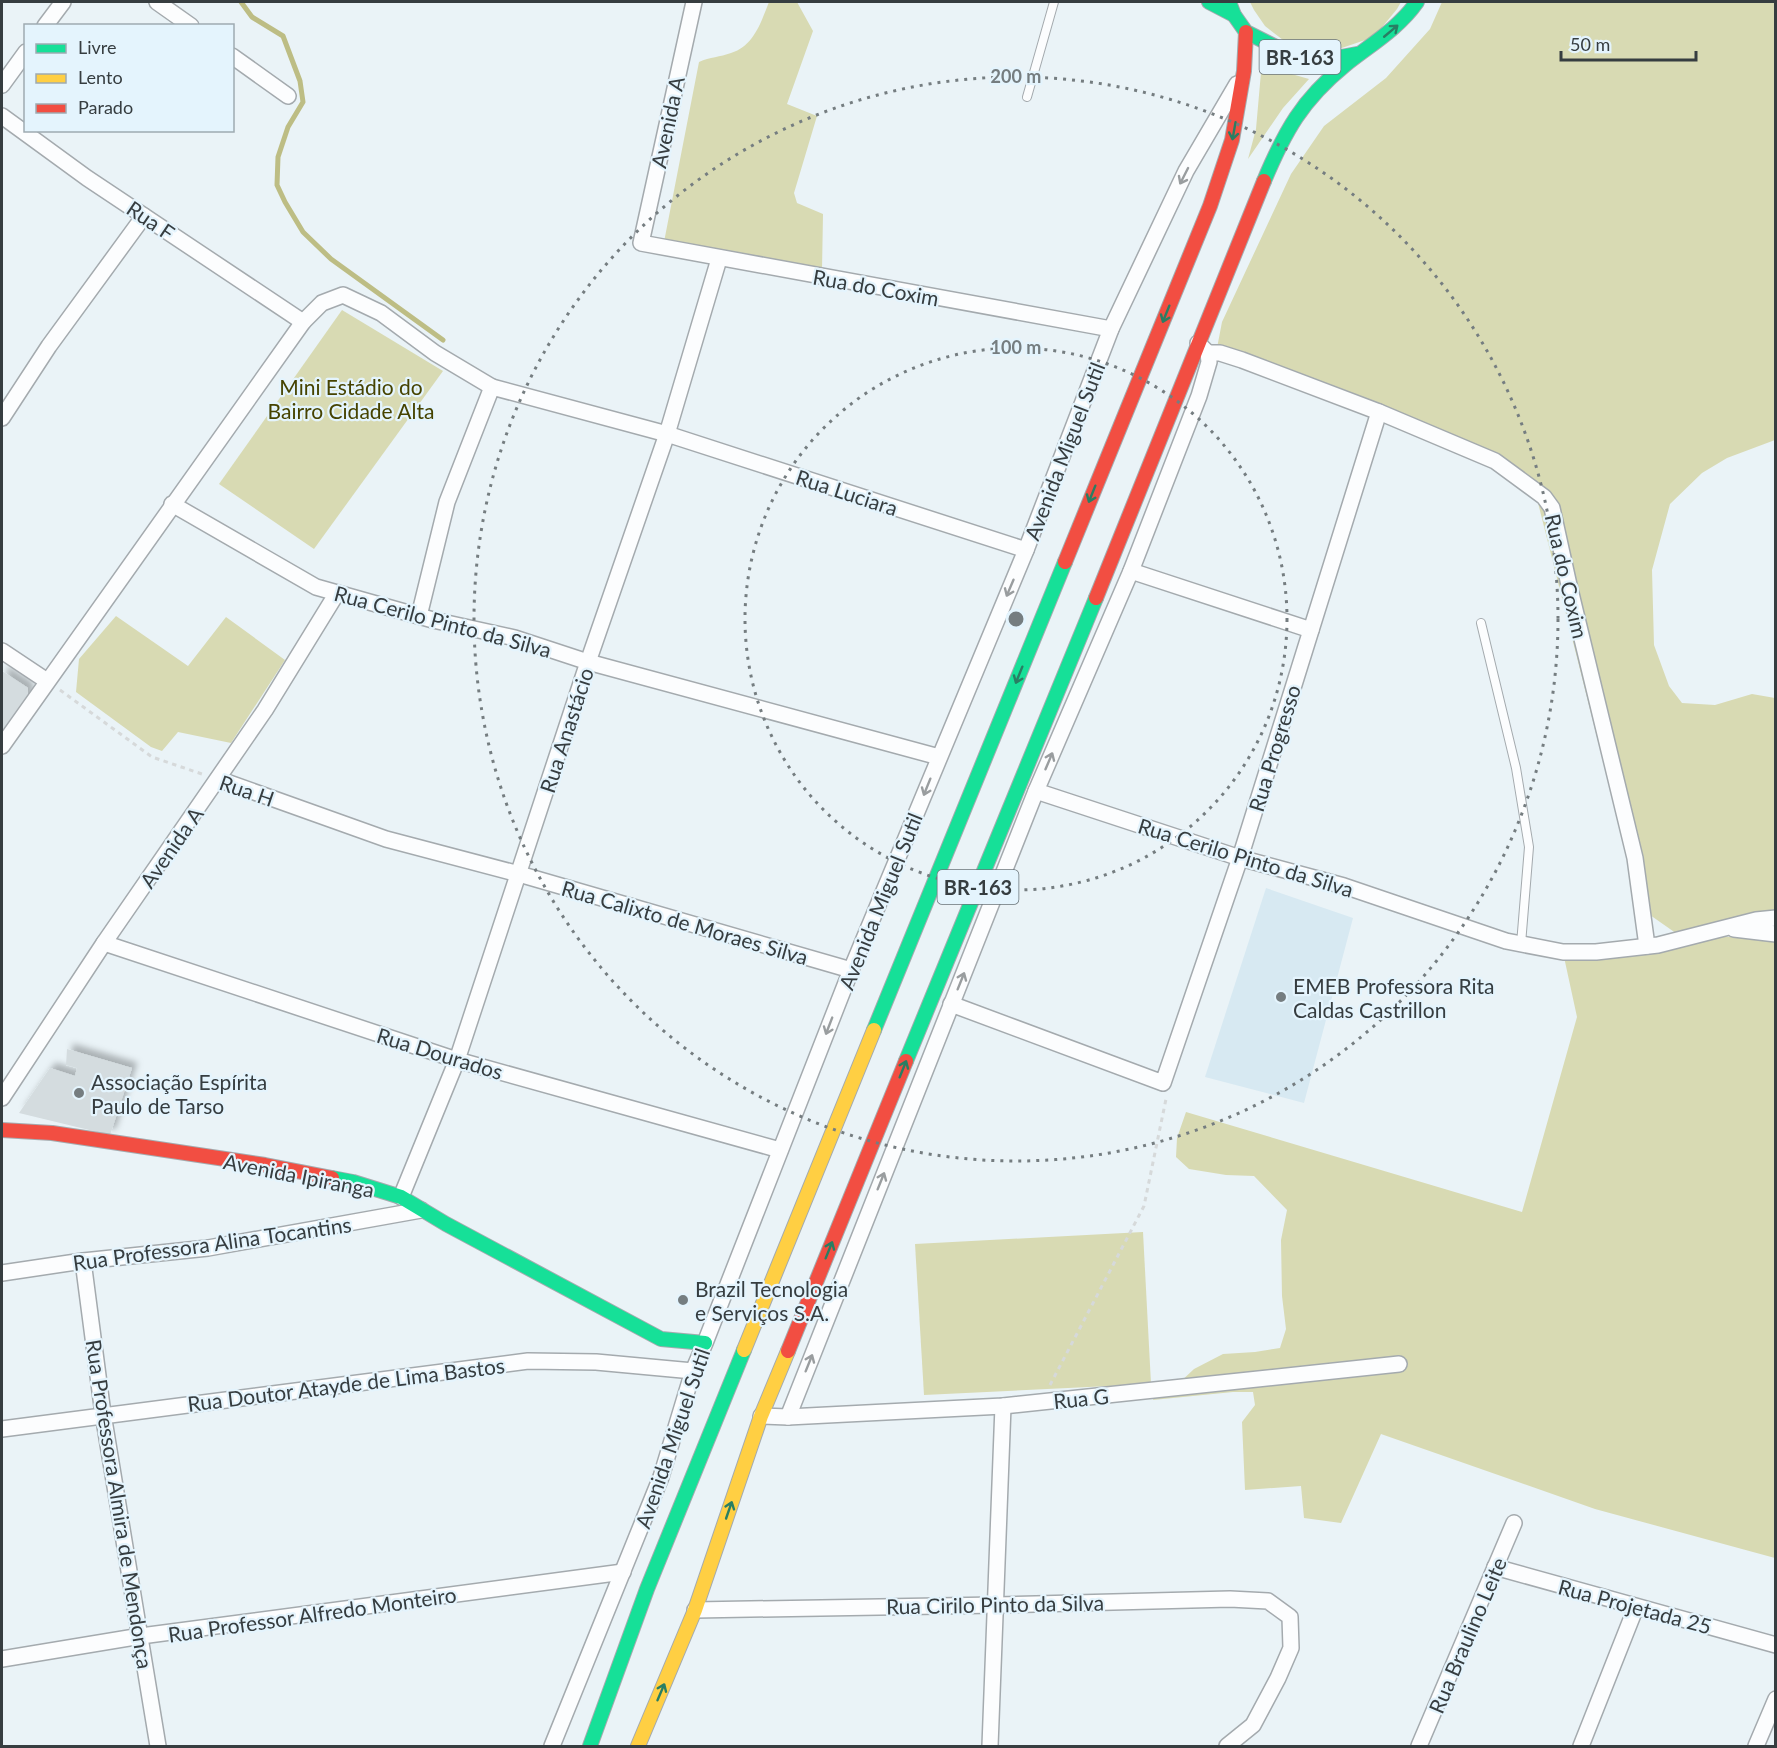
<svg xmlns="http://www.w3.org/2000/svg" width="1777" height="1748" font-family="Lato,sans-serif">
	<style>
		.built { fill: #d7e9f2 }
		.green { fill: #d8dab3 }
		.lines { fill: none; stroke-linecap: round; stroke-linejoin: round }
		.stream { stroke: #bdbd84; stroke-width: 5 }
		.building { fill: #d4dcdf; filter: url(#shadow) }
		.lane-casing { stroke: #a4aaae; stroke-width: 10 }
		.street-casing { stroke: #a4aaae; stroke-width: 18 }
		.fast-casing { stroke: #a4aaae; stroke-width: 16 }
		.slow-casing { stroke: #a4aaae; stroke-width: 16 }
		.jam-casing { stroke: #a4aaae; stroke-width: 16 }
		.path { stroke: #d6d9da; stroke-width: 3; stroke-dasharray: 4.5 4.5; stroke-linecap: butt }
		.lane { stroke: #fcfdfe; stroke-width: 8 }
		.street { stroke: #fcfdfe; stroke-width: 15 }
		.fast { stroke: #16e098; stroke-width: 14 }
		.slow { stroke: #ffcf43; stroke-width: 14 }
		.jam { stroke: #f24e42; stroke-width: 14 }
		.oneway { stroke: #297e63 }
		.oneway2 { stroke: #999d9f }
		.ring { fill: none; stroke: #757d80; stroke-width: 3; stroke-dasharray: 3 6 }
		.poi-dot { fill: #757d80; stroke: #e4f4fd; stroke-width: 2 }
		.labels { text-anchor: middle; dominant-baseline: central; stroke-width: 4.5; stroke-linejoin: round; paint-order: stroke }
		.shield { fill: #e4f4fd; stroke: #6a7479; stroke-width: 1.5 }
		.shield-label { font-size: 20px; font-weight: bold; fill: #363d40 }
		.street-label { font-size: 21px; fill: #363d40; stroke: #e4f4fd }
		.park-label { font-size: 21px; fill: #464300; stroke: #e4f4fd }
		.poi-label { font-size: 21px; fill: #363d40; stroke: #e4f4fd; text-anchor: start }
		.centre { fill: #757d80; stroke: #e4f4fd; stroke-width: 3 }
		.ring-label { font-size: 18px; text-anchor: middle; font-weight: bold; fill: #757d80; stroke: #e4f4fd; stroke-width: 4.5; stroke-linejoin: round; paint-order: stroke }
	</style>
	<defs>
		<filter id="shadow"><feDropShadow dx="5.5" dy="-5.5" stdDeviation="3" flood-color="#0004"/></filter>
	</defs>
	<rect width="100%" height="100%" fill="#eaf3f7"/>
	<polygon class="built" points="1266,888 1353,918 1304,1103 1205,1077"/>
	<g class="green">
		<path d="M769,2H797L813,31L787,104L817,116L794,193L797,203L823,214L822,270L664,242L699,62C710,57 720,57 731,53C754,46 761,22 769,2Z"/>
		<polygon points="1250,2 1401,2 1397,9 1374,37 1327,53 1283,40 1265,26 1254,10"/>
		<polygon points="1442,2 1775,2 1775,440 1727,458 1702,473 1670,504 1652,570 1654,645 1669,686 1682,703 1715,705 1752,694 1775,698 1775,911 1716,936 1775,940 1775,1558 1595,1509 1381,1434 1341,1523 1304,1518 1301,1486 1245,1490 1242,1422 1255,1405 1253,1392 1233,1392 1153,1400 1157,1386 1177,1385 1194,1369 1223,1354 1255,1352 1280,1348 1286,1329 1282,1296 1281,1240 1287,1210 1254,1176 1226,1175 1189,1169 1176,1157 1177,1138 1186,1112 1522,1212 1577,1017 1564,957 1690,943 1650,915 1634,884 1532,479 1378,405 1217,348 1222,322 1291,174 1324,126 1386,78 1430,29"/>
		<polygon points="1262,61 1281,71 1309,79 1283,108 1248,159 1256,129"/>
		<polygon points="342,310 443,371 314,549 219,484"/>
		<polygon points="116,616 188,666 226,617 285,660 231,743 178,732 162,751 151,747 76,692 79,659"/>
		<polygon points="1143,1232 1151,1384 924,1395 915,1244"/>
	</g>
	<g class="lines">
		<polyline class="stream" points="241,2 252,17 283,36 300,81 303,102 288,127 278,157 277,185 285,202 303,232 331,259 443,340"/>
	</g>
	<g class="building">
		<polygon points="2,671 28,688 28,700 2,737"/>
		<polygon points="67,1049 132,1068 110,1135 19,1113 50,1068 75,1076 77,1068 66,1065"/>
	</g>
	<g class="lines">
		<g class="lane-casing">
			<g id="lane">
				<polyline points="1027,97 1054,2"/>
				<polyline points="1481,623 1516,768 1529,847 1521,944"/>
			</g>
		</g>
		<g class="street-casing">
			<g id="street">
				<polyline points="157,2 191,26"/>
				<polyline points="694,2 641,243 1111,329"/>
				<polyline points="45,26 63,2"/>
				<polyline points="232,56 288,96"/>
				<polyline points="2,85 26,52"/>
				<polyline points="2,116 87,178 303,322"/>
				<polyline points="1208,353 1220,353 1242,360 1379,412 1495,461 1544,497 1552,508 1569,585 1635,858 1647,946"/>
				<polyline points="2,418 49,346 144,216"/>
				<polyline points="172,504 316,587 433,620 515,638 588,662 939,757"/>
				<polyline points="1131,571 1311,630"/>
				<polyline points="419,616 447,502 492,387 667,434 1026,550"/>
				<polyline points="2,651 47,681"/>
				<polyline points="2,746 303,322 322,303 343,295 381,313 435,353 492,387"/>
				<polyline points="218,779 386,839 519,874 851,970"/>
				<polyline points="1036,791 1240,858 1344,886 1506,941 1563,952 1596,952 1658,945 1756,920 1776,918"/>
				<polyline points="1734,929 1776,934"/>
				<polyline points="104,943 457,1060 780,1150"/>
				<polyline points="951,1004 1163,1083 1240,858 1379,412"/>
				<polyline points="2,1098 104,943 265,710 337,593"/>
				<polyline points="401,1197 457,1060 588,662 667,434 719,259"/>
				<polyline points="83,1261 103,1414 158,1746"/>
				<polyline points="2,1273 83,1261 208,1248 421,1210"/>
				<polyline points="761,1416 788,1417 1003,1406 1399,1364"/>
				<polyline points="788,1417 1036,791 1131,571 1199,396 1209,362 1208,353 1198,343"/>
				<polyline points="2,1429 528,1361 596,1362 693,1371"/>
				<polyline points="1495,1567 1776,1645"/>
				<polyline points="695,1610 997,1605 1230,1599 1268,1601 1290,1617 1291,1648 1278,1678 1253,1725 1227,1746"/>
				<polyline points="2,1659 141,1636 623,1572"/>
				<polyline points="552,1746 661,1477 693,1371 705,1343 851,970 1026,550 1111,329 1186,171 1237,84"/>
				<polyline points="990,1746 1003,1406"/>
				<polyline points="1419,1746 1514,1523"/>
				<polyline points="1581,1746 1636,1607"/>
				<polyline points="1756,1746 1776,1699"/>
			</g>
		</g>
		<g class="fast-casing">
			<g id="fast">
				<polyline points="1209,2 1234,15"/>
				<polyline points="1229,2 1234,15 1246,32 1292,55 1325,60 1357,54"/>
				<path d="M1264,181C1285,131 1302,100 1345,65C1370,45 1398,29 1417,2"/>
				<polyline points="874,1030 1065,562"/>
				<polyline points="906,1061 1096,598"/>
				<polyline points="332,1178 353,1182 401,1197 446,1224 661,1339 705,1343"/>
				<polyline points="590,1746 647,1589 744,1350"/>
			</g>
		</g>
		<g class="slow-casing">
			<g id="slow">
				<polyline points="744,1350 874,1030"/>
				<polyline points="638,1746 695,1610 761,1416 788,1351"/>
			</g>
		</g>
		<g class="jam-casing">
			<g id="jam">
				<polyline points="1065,562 1210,206 1232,140 1244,71 1246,32"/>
				<polyline points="1096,598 1264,181"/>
				<polyline points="2,1130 52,1133 265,1165 332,1178"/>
				<polyline points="788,1351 906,1061"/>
			</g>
		</g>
		<g class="path">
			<polyline points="60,690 152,757 202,774"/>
			<polyline points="1050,1385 1144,1206 1166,1099"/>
		</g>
		<use href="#lane" class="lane"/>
		<use href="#street" class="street"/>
		<use href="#fast" class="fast"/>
		<use href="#slow" class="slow"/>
		<use href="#jam" class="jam"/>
	</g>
	<defs><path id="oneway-shaft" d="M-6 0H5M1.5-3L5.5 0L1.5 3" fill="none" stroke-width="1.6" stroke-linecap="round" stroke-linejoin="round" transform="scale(1.5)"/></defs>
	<g class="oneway">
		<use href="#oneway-shaft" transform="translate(1391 31) rotate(-40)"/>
		<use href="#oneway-shaft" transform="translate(1234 131) rotate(100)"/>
		<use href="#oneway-shaft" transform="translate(1166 314) rotate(112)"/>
		<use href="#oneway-shaft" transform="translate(1092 494) rotate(112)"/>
		<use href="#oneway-shaft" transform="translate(1019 675) rotate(112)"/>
		<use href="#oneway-shaft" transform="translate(903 1069) rotate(-68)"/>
		<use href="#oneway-shaft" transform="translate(829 1250) rotate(-68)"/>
		<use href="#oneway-shaft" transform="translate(729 1510) rotate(-71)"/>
		<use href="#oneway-shaft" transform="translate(661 1692) rotate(-67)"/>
	</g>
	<g class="oneway2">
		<use href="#oneway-shaft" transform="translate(1184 176) rotate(117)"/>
		<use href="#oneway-shaft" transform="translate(1010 588) rotate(113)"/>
		<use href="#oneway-shaft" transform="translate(1049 761) rotate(-67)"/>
		<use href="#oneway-shaft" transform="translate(927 787) rotate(112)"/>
		<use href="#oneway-shaft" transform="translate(961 981) rotate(-68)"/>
		<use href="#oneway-shaft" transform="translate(829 1026) rotate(111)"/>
		<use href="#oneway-shaft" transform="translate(881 1181) rotate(-68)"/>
		<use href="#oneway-shaft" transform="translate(809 1363) rotate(-68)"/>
	</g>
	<g class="ring">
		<circle cx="1016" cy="619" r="271"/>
		<circle cx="1016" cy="619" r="542"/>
	</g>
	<g class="poi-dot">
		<circle cx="1281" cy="997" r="6"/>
		<circle cx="79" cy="1093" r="6"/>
		<circle cx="683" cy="1300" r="6"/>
	</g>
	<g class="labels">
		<g class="shield">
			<rect x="1259.5" y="40" width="81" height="34" rx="4.5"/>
			<rect x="937.5" y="870" width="81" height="34" rx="4.5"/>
		</g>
		<g class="shield-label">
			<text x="1300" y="57">BR-163</text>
			<text x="978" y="887">BR-163</text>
		</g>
		<g class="street-label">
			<text transform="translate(667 122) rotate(-78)">Avenida A</text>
			<text transform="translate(151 220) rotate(34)">Rua F</text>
			<text transform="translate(876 287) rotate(10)">Rua do Coxim</text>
			<text transform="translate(1064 451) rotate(-69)">Avenida Miguel Sutil</text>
			<text transform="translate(847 492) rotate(18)">Rua Luciara</text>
			<text transform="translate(1567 576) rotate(77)">Rua do Coxim</text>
			<text transform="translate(443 621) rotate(15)">Rua Cerilo Pinto da Silva</text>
			<text transform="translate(566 730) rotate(-72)">Rua Anastácio</text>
			<text transform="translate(1274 748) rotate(-73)">Rua Progresso</text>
			<text transform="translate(247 790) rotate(19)">Rua H</text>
			<text transform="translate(171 847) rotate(-55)">Avenida A</text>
			<text transform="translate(1246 857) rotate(17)">Rua Cerilo Pinto da Silva</text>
			<text transform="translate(880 901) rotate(-68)">Avenida Miguel Sutil</text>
			<text transform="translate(685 922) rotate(16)">Rua Calixto de Moraes Silva</text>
			<text transform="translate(440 1053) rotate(17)">Rua Dourados</text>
			<text transform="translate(299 1175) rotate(11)">Avenida Ipiranga</text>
			<text transform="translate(212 1243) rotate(-8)">Rua Professora Alina Tocantins</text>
			<text transform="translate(346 1384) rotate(-7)">Rua Doutor Atayde de Lima Bastos</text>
			<text transform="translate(1081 1398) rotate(-6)">Rua G</text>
			<text transform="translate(672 1438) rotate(-71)">Avenida Miguel Sutil</text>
			<text transform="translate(120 1504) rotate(81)">Rua Professora Almira de Mendonça</text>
			<text transform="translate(995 1604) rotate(-1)">Rua Cirilo Pinto da Silva</text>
			<text transform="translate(1635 1606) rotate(15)">Rua Projetada 25</text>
			<text transform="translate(312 1614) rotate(-8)">Rua Professor Alfredo Monteiro</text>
			<text transform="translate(1467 1635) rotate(-67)">Rua Braulino Leite</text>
		</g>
		<g class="park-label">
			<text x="351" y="386">Mini Estádio do<tspan x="351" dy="24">Bairro Cidade Alta</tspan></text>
		</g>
		<g class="poi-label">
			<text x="1293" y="985">EMEB Professora Rita<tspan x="1293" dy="24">Caldas Castrillon</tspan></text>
			<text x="91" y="1081">Associação Espírita<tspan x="91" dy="24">Paulo de Tarso</tspan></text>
			<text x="695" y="1288">Brazil Tecnologia<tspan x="695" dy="24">e Serviços S.A.</tspan></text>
		</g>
	</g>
	<circle cx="1016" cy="619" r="9" class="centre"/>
	<g class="ring-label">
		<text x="1016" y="83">200 m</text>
		<text x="1016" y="354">100 m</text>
	</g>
	<rect width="1777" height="1748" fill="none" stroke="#363d40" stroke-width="6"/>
	<rect x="24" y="24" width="210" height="108" fill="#e4f4fd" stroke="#9eabb1" stroke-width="1.5"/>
	<rect x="36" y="44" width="30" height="9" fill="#16e098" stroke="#9eabb1" stroke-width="1.5"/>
	<text x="78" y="54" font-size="18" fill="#363d40">Livre</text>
	<rect x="36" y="74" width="30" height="9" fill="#ffcf43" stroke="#9eabb1" stroke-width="1.5"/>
	<text x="78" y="84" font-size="18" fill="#363d40">Lento</text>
	<rect x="36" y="104" width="30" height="9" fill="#f24e42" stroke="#9eabb1" stroke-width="1.5"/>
	<text x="78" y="114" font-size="18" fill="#363d40">Parado</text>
	<path d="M1561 51v9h135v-9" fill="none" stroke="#363d40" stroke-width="3"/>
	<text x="1570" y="51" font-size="18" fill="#363d40" stroke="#e4f4fd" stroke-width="4.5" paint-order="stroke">50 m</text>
</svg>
